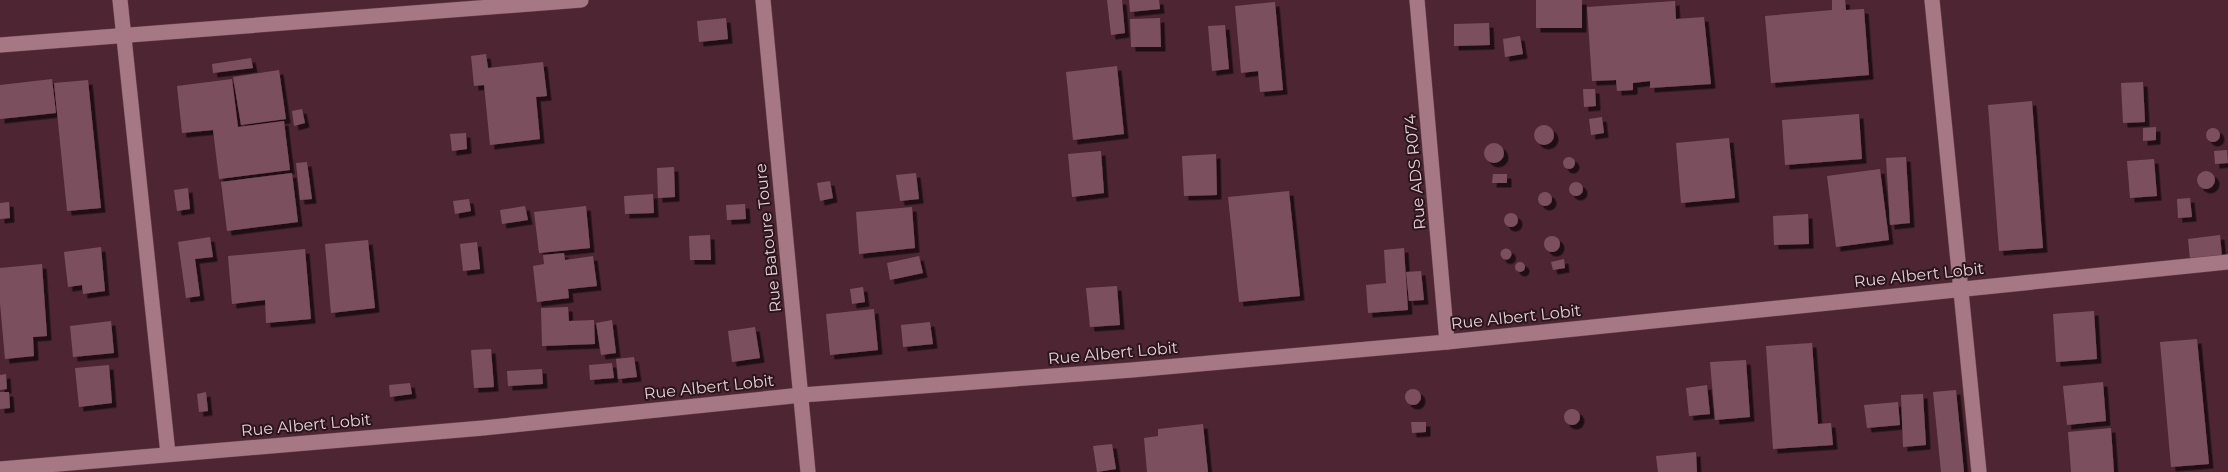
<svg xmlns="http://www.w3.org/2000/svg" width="2228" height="472" font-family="Montserrat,sans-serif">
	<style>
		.building { fill: #7c505e; filter: url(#shadow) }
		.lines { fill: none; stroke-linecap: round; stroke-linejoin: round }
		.street-casing { stroke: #65424f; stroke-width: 16 }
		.street { stroke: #a67785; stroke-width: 15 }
		.labels { text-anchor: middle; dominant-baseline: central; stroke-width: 4; stroke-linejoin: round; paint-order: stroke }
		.street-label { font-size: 16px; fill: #e9ced5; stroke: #28161c }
	</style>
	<defs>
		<filter id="shadow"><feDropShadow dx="4.5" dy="4.5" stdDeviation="0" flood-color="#0009"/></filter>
	</defs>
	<rect width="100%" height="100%" fill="#4e2533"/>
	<g class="building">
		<polygon points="1107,0 1122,0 1125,33 1111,35"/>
		<polygon points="1129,0 1159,0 1160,9 1130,12"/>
		<rect x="1536" y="0" width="46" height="28"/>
		<polygon points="1832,0 1845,0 1846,10 1864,9 1869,75 1771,83 1765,16 1832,10"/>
		<polygon points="1675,1 1676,19 1704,17 1711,84 1650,88 1650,81 1633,83 1633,90 1617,91 1616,80 1592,81 1587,7"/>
		<polygon points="1275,2 1283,90 1260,92 1258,71 1241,73 1235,6"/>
		<polygon points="726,18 728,39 699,42 697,21"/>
		<polygon points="1160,18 1161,47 1131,47 1130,19"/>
		<polygon points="1489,23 1490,45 1454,46 1454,24"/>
		<polygon points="1225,25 1229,69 1212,71 1208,26"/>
		<polygon points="1520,36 1523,54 1505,57 1503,39"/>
		<polygon points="486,54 488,68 543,62 547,96 536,97 540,139 490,145 484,85 474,86 471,56"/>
		<polygon points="251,58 253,68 213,73 212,64"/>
		<polygon points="1117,66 1124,134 1073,140 1066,72"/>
		<polygon points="279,70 286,119 241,125 233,77"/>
		<polygon points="52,79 56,113 0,119 0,85"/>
		<polygon points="232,79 238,127 284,121 290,170 219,179 213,130 182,133 177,86"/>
		<polygon points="88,80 101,208 67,211 54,83"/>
		<polygon points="2143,82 2145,122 2123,123 2121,83"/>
		<polygon points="1583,89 1595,89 1596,106 1584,107"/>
		<polygon points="2032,101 2043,248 1999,251 1988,105"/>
		<polygon points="302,109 305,123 294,126 292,111"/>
		<polygon points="1859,114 1862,159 1785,165 1782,120"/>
		<polygon points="1602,117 1604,133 1591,135 1589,119"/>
		<circle cx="1544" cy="135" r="10"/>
		<polygon points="2156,127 2156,140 2143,141 2143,128"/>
		<circle cx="2213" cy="135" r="7"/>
		<polygon points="466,133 467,149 452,151 450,134"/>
		<polygon points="1729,138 1735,198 1681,203 1676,143"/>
		<circle cx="1494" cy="153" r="10"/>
		<polygon points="2227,150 2228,163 2215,164 2214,151"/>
		<polygon points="1101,151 1104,193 1072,197 1068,154"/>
		<polygon points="1216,154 1217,195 1184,196 1182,156"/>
		<circle cx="1569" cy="163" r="6"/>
		<polygon points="1906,157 1910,223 1890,225 1886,158"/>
		<polygon points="2154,159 2157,196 2130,198 2127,161"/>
		<polygon points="307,162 312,199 300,200 296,163"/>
		<polygon points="674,167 675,197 658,198 657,168"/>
		<polygon points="1880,169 1889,240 1836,247 1827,176"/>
		<circle cx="2206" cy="180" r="9"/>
		<polygon points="292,173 298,222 227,231 221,182"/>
		<polygon points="916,173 919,199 900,201 896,175"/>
		<polygon points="1493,174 1507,174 1507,183 1492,183"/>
		<polygon points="830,181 833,198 820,201 817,183"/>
		<circle cx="1576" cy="189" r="7"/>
		<polygon points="188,188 190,209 177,211 174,190"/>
		<polygon points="1289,191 1300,296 1239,302 1228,197"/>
		<circle cx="1545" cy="199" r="7"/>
		<polygon points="653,194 654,213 625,214 624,196"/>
		<polygon points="2190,198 2192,217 2178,218 2177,199"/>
		<polygon points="469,199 471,211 455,214 453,201"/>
		<polygon points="9,202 10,218 0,219 0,203"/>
		<polygon points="745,204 746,219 727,220 726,205"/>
		<polygon points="525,206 528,220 502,224 500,210"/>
		<polygon points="586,206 590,248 539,253 534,212"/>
		<polygon points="912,207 915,248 859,254 856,212"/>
		<circle cx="1511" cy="220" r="7"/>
		<polygon points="1808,214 1809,244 1774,245 1773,216"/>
		<polygon points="710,235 711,260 690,260 689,236"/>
		<polygon points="2220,235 2222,256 2190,259 2188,239"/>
		<circle cx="1552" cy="244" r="8"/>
		<polygon points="210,237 213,257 195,259 200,296 186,298 178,242"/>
		<polygon points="368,240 375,308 331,313 325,244"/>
		<polygon points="477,242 480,269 463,271 460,244"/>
		<polygon points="101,247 105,291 83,294 82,285 68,287 64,252"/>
		<polygon points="1404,248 1408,310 1368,313 1366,285 1386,283 1384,250"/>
		<circle cx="1506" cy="254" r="5.5"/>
		<polygon points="305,249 311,319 266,323 265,300 232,304 228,256"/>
		<polygon points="564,253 565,260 593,256 597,286 568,289 569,298 537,302 533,266 544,264 543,255"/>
		<polygon points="919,256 923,273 890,280 887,263"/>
		<polygon points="1564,259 1565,268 1553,270 1551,262"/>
		<circle cx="1520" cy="267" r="5"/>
		<polygon points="42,264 47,336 33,337 34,356 5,359 0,303 0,268"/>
		<polygon points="1421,271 1424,300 1409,301 1406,272"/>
		<polygon points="1117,286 1120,325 1090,327 1086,288"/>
		<polygon points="863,287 865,302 852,304 850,289"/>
		<polygon points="568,307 569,321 594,320 595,344 542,346 541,308"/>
		<polygon points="874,309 878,350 830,355 826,314"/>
		<polygon points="2094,311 2097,359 2056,362 2053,314"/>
		<polygon points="612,320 616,353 601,355 596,323"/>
		<polygon points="111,321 114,353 73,357 70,326"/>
		<polygon points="930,322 933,344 903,347 901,325"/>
		<polygon points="755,327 760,358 732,362 728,331"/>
		<polygon points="2197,339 2209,464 2171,467 2160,342"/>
		<polygon points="1812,343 1818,424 1831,423 1833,445 1773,449 1766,346"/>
		<polygon points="491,349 494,387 474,388 471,350"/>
		<polygon points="634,357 637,377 618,379 616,359"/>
		<polygon points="1746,360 1750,417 1715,420 1710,362"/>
		<polygon points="612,363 614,378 590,380 589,365"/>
		<polygon points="109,365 112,403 79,407 75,368"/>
		<polygon points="542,369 543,384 508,386 507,371"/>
		<polygon points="6,374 7,389 0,390 0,375"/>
		<polygon points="2103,382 2106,421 2067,425 2063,386"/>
		<polygon points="410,383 412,394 390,397 389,385"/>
		<polygon points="1707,385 1710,414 1689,416 1686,388"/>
		<circle cx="1413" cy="397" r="8"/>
		<polygon points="1956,390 1964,472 1941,472 1933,392"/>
		<polygon points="0,392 9,392 10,408 0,409"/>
		<polygon points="206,392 208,411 199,412 197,394"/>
		<polygon points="1923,394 1926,445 1903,447 1901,395"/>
		<polygon points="1898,402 1900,425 1867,428 1864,405"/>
		<circle cx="1572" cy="417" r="8"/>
		<polygon points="1411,422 1426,422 1426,432 1412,433"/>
		<polygon points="1203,424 1208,472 1147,472 1144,438 1158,436 1158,429"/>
		<polygon points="2111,428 2114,472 2071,472 2068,432"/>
		<polygon points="1112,444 1116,469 1097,472 1093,446"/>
		<polygon points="1696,452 1697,472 1658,472 1656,456"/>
	</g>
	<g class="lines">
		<g class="street-casing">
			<g id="street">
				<polyline points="120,0 168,454"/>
				<polyline points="763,0 808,472"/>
				<polyline points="1417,0 1447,342"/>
				<polyline points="1932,0 1979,472"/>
				<polyline points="0,45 581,0"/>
				<polyline points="0,469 483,428 802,395 1132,370 1447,342 2228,262"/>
			</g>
		</g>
		<use href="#street" class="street"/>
	</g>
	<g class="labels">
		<g class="street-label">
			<text transform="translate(1415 172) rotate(-95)">Rue ADS R074</text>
			<text transform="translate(768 238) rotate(-96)">Rue Batoure Toure</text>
			<text transform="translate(1919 275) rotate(-6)">Rue Albert Lobit</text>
			<text transform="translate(1516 317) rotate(-6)">Rue Albert Lobit</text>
			<text transform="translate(1113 353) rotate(-5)">Rue Albert Lobit</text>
			<text transform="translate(709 387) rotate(-6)">Rue Albert Lobit</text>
			<text transform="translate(306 425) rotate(-5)">Rue Albert Lobit</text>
		</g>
	</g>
</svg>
